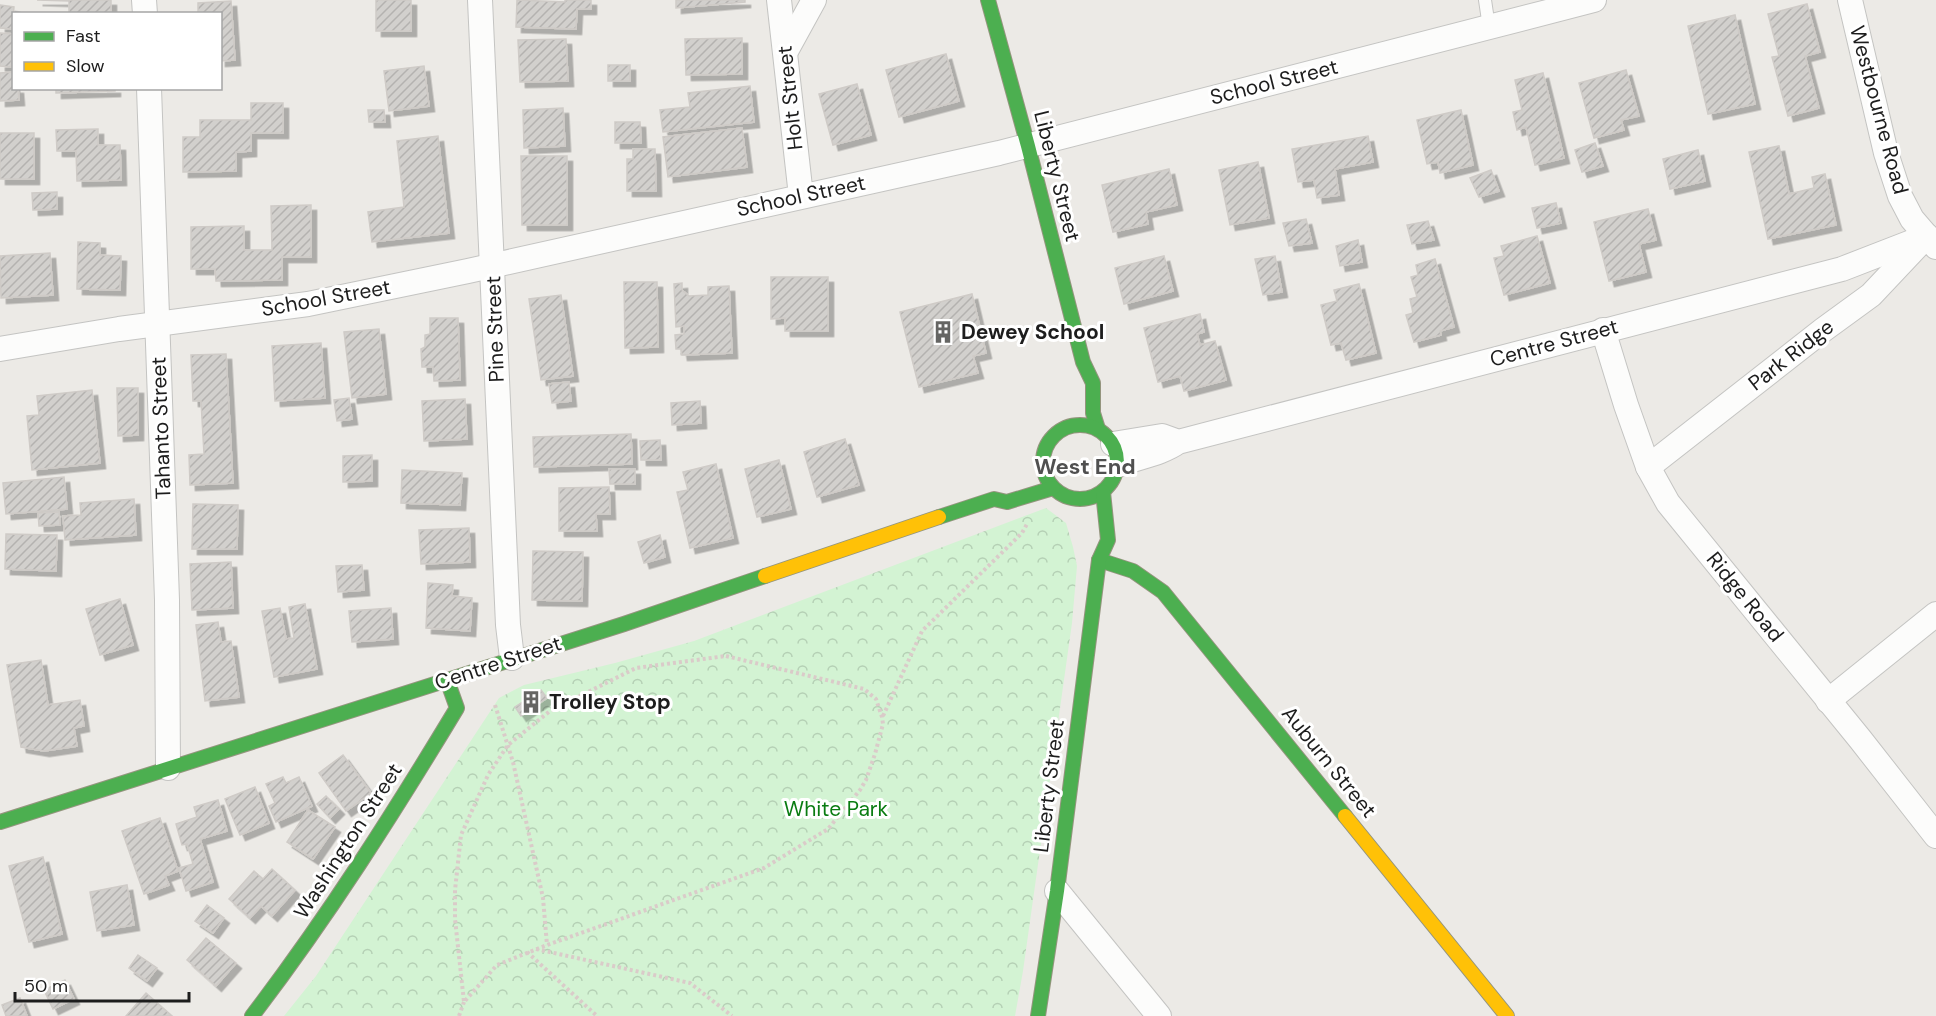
<svg xmlns="http://www.w3.org/2000/svg" width="1936" height="1016" font-family="'DM Sans',sans-serif">
	<style>
		.park { fill: url(#park-crowns) }
		.building { fill: url(#building-hatch); stroke: #cfcbc7; stroke-width: 1.5; filter: url(#shadow) }
		.lines { fill: none; stroke-linecap: round; stroke-linejoin: round }
		.lane-casing { stroke: #c4c4c2; stroke-width: 14 }
		.street-casing { stroke: #c4c4c2; stroke-width: 26 }
		.fast-casing { stroke: #94957e; stroke-width: 16 }
		.slow-casing { stroke: #94957e; stroke-width: 16 }
		.path { stroke: #dacbc9; stroke-width: 4; stroke-dasharray: 3 3; stroke-linecap: butt }
		.lane { stroke: #fcfcfb; stroke-width: 12 }
		.street { stroke: #fcfcfb; stroke-width: 24 }
		.fast { stroke: #4caf50; stroke-width: 14 }
		.slow { stroke: #ffc107; stroke-width: 14 }
		.labels { text-anchor: middle; dominant-baseline: central; stroke-width: 6; stroke-linejoin: round; paint-order: stroke }
		.street-label { font-size: 21px; fill: #1d1d1d; stroke: #fff }
		.poi-label { font-size: 21px; font-weight: bold; fill: #1d1d1d; stroke: #fff; text-anchor: start }
		.park-label { font-size: 21px; fill: #0a7c12; stroke: #fff }
		.neighbourhood-label { font-size: 22px; font-weight: bold; fill: #505050; stroke: #fff }
	</style>
	<defs>
		<pattern id="park-crowns" width="20" height="18" patternUnits="userSpaceOnUse" patternTransform="scale(1.5)"><rect width="20" height="18" fill="#d3f3d3"/><path d="M2 6a3 3 0 1 1 6 0M12 15a3 3 0 1 1 6 0" fill="none" stroke="#b5d0b5"/></pattern>
		<pattern id="building-hatch" width="6" height="6" patternUnits="userSpaceOnUse" patternTransform="scale(1.5)"><rect width="6" height="6" fill="#d2d0cd"/><path d="M-1 1l2-2M0 6l6-6M5 7l2-2" fill="none" stroke="#b4b2b0"/></pattern>
		<filter id="shadow"><feDropShadow dx="5.5" dy="5.5" stdDeviation="0" flood-color="#0004"/></filter>
	</defs>
	<rect width="100%" height="100%" fill="#eceae6"/>
	<polygon class="park" points="1046,508 1066,523 1073,547 1077,566 1072,623 1023,971 1015,1016 284,1016 316,976 499,698 524,685 615,663 694,641"/>
	<g class="building">
		<polygon points="37,0 111,0 111,14 69,14 69,1"/>
		<rect x="376" y="0" width="35" height="31"/>
		<polygon points="517,0 565,2 565,0 591,0 591,9 577,9 576,29 516,27"/>
		<polygon points="676,0 745,0 745,2 676,8"/>
		<polygon points="231,1 235,60 220,61 220,14 198,14 198,3"/>
		<polygon points="1807,4 1820,52 1805,56 1819,108 1788,116 1772,57 1779,56 1768,14"/>
		<polygon points="0,5 14,7 12,29 0,28"/>
		<polygon points="1735,15 1755,104 1708,114 1688,26"/>
		<polygon points="0,33 14,34 11,67 0,66"/>
		<polygon points="742,38 742,74 686,75 685,39"/>
		<polygon points="566,39 568,81 520,82 518,40"/>
		<polygon points="946,54 959,101 899,117 886,70"/>
		<rect x="608" y="65" width="22" height="16"/>
		<polygon points="424,66 429,106 389,111 384,71"/>
		<polygon points="1626,70 1639,116 1621,120 1624,130 1594,138 1579,83"/>
		<polygon points="14,72 14,88 18,88 19,100 0,101 0,73"/>
		<polygon points="1543,73 1564,158 1535,165 1526,127 1517,130 1513,112 1522,110 1515,80"/>
		<polygon points="857,84 871,135 833,145 819,94"/>
		<polygon points="750,86 754,122 663,132 660,110 690,107 688,93"/>
		<polygon points="56,88 115,88 115,91 56,93"/>
		<polygon points="251,103 283,103 283,133 251,133 251,151 236,152 236,171 183,172 183,137 200,137 200,120 251,120"/>
		<polygon points="563,108 565,146 524,148 523,110"/>
		<polygon points="368,110 384,110 385,122 369,122"/>
		<polygon points="1461,110 1473,165 1440,173 1438,162 1427,164 1417,120"/>
		<polygon points="615,122 640,122 641,143 615,143"/>
		<polygon points="742,128 747,167 668,177 663,137"/>
		<polygon points="98,129 98,145 120,145 121,180 77,181 76,151 57,151 56,130"/>
		<rect x="0" y="133" width="34" height="46"/>
		<polygon points="438,136 449,233 372,242 368,212 404,207 397,141"/>
		<polygon points="1368,136 1373,162 1335,169 1339,195 1317,198 1314,180 1298,182 1292,149"/>
		<polygon points="1595,143 1603,166 1582,172 1575,150"/>
		<polygon points="1779,146 1789,194 1814,188 1812,177 1825,174 1836,225 1768,239 1749,152"/>
		<polygon points="633,149 655,149 656,191 627,191 627,159 633,159"/>
		<polygon points="1698,150 1705,181 1670,189 1663,159"/>
		<polygon points="521,156 567,156 567,225 522,225"/>
		<polygon points="1258,162 1269,218 1230,225 1219,170"/>
		<polygon points="1169,169 1177,205 1146,212 1148,224 1113,232 1102,185"/>
		<polygon points="1491,170 1499,191 1479,197 1470,178"/>
		<polygon points="57,192 57,209 33,210 32,193"/>
		<polygon points="1556,203 1561,223 1537,228 1532,208"/>
		<polygon points="311,205 311,257 282,257 282,280 216,281 215,269 191,269 191,227 244,226 244,250 272,250 271,206"/>
		<polygon points="1648,209 1656,240 1639,244 1646,272 1609,281 1594,222"/>
		<polygon points="1306,219 1312,243 1289,246 1283,223"/>
		<polygon points="1428,221 1434,240 1412,244 1407,225"/>
		<polygon points="1537,236 1550,283 1504,295 1494,258 1504,256 1501,246"/>
		<polygon points="1358,240 1362,262 1340,266 1336,246"/>
		<polygon points="78,242 100,243 100,255 121,256 120,290 77,289"/>
		<polygon points="50,253 53,295 1,298 0,256"/>
		<polygon points="1164,256 1173,291 1124,304 1115,268"/>
		<polygon points="1275,256 1282,292 1263,295 1255,259"/>
		<polygon points="1435,259 1454,327 1440,331 1441,335 1414,342 1406,315 1413,313 1410,299 1417,297 1411,277 1418,275 1416,265"/>
		<polygon points="771,277 828,277 828,331 785,331 785,318 771,319"/>
		<polygon points="624,282 657,282 658,347 625,348"/>
		<polygon points="682,283 682,290 689,296 708,295 708,287 729,286 732,353 682,355 681,349 676,349 675,335 684,334 684,326 676,327 674,284"/>
		<polygon points="1359,284 1376,353 1346,360 1341,343 1331,345 1321,305 1337,301 1334,290"/>
		<polygon points="972,294 986,353 973,356 978,373 919,387 900,312"/>
		<polygon points="561,295 573,376 541,380 529,299"/>
		<polygon points="1200,314 1204,332 1197,334 1200,345 1215,341 1226,380 1184,391 1180,376 1158,382 1144,328"/>
		<polygon points="430,318 458,318 460,380 434,381 433,367 422,367 421,349 425,347 425,335 430,334"/>
		<polygon points="379,329 386,394 352,398 344,332"/>
		<polygon points="321,343 325,398 275,401 272,346"/>
		<polygon points="226,354 233,483 190,485 189,455 204,454 201,401 193,401 191,355"/>
		<polygon points="569,382 571,401 552,403 549,384"/>
		<polygon points="117,388 138,388 138,435 118,436"/>
		<polygon points="92,390 100,463 32,470 27,416 39,415 37,396"/>
		<polygon points="349,398 352,419 337,421 334,400"/>
		<polygon points="465,399 467,439 424,441 422,401"/>
		<polygon points="700,401 701,423 672,425 671,403"/>
		<polygon points="631,434 632,464 534,467 533,437"/>
		<polygon points="845,439 859,485 817,497 804,452"/>
		<polygon points="660,440 661,460 641,460 640,441"/>
		<polygon points="372,455 372,481 343,482 343,456"/>
		<polygon points="779,460 791,509 757,517 745,469"/>
		<polygon points="716,464 733,538 690,548 677,492 688,490 683,472"/>
		<polygon points="609,469 635,469 635,484 610,484"/>
		<polygon points="402,470 462,473 460,505 401,503"/>
		<polygon points="64,477 67,509 6,514 3,483"/>
		<polygon points="609,487 610,514 596,514 597,531 559,531 559,488"/>
		<polygon points="134,499 136,535 65,540 63,516 81,515 80,503"/>
		<polygon points="193,504 238,505 237,549 192,549"/>
		<polygon points="59,512 60,525 39,526 38,513"/>
		<polygon points="469,528 470,562 421,564 419,530"/>
		<polygon points="6,534 57,535 56,571 5,569"/>
		<polygon points="660,535 665,557 644,563 638,542"/>
		<polygon points="533,551 583,552 582,601 532,600"/>
		<polygon points="231,562 233,608 192,610 190,564"/>
		<polygon points="362,565 364,590 338,592 336,566"/>
		<polygon points="428,583 453,585 452,596 472,598 470,631 426,628"/>
		<polygon points="120,599 133,645 100,655 86,609"/>
		<polygon points="305,604 317,669 274,677 262,611 280,608 286,639 294,638 289,607"/>
		<polygon points="391,608 393,639 352,642 349,611"/>
		<polygon points="218,622 221,642 231,641 239,697 205,701 196,625"/>
		<polygon points="41,660 48,705 80,700 84,726 74,728 77,746 44,751 21,747 7,665"/>
		<polygon points="541,690 547,698 521,716 515,707"/>
		<polygon points="343,755 371,793 346,811 319,773"/>
		<polygon points="283,777 286,783 299,777 312,806 276,822 269,806 275,803 266,784"/>
		<polygon points="255,787 269,823 240,835 225,799"/>
		<polygon points="326,796 339,809 330,818 317,804"/>
		<polygon points="218,800 227,831 200,839 213,882 186,891 179,868 193,864 187,844 182,845 176,824 197,817 194,807"/>
		<polygon points="308,810 335,827 313,859 287,842"/>
		<polygon points="160,818 178,871 165,876 169,885 144,894 122,831"/>
		<polygon points="43,857 62,934 29,942 9,866"/>
		<polygon points="272,869 295,890 272,916 261,906 250,918 229,899 254,871 263,879"/>
		<polygon points="127,885 134,925 97,931 90,892"/>
		<polygon points="207,905 224,918 213,933 195,921"/>
		<polygon points="206,938 236,963 216,986 187,960"/>
		<polygon points="138,955 157,968 147,981 129,968"/>
		<polygon points="65,980 74,999 53,1009 44,990"/>
		<polygon points="146,993 172,1016 126,1016"/>
		<polygon points="20,998 27,1016 6,1016 2,1005"/>
	</g>
	<g class="lines">
		<g class="lane-casing">
			<polyline id="lane" points="1485,0 1489,27"/>
		</g>
		<g class="street-casing">
			<g id="street">
				<polyline points="144,0 145,14"/>
				<polyline points="480,0 508,625 512,658"/>
				<polyline points="779,0 801,196"/>
				<polyline points="1850,0 1886,153 1900,196 1912,219 1936,247"/>
				<polyline points="786,51 814,0"/>
				<polyline points="149,88 167,600 168,768"/>
				<polyline points="1603,330 1626,405 1648,467 1668,503 1860,739 1936,836"/>
				<polyline points="0,349 119,329 308,304 468,271 999,153 1594,0"/>
				<polyline points="1113,444 1162,436 1173,440"/>
				<path d="M1118,465C1138,457 1161,454 1178,442L1842,269L1927,236"/>
				<polyline points="1648,467 1823,330 1871,295 1921,242"/>
				<polyline points="1828,701 1936,614"/>
				<polyline points="1057,891 1159,1016"/>
			</g>
		</g>
		<g class="fast-casing">
			<g id="fast">
				<polyline points="988,0 1028,146 1083,362 1093,383 1093,413 1098,429"/>
				<circle cx="1080" cy="462" r="37"/>
				<polyline points="939,517 994,499 1007,502 1053,488"/>
				<polyline points="1099,560 1133,571 1163,592 1345,816"/>
				<polyline points="0,822 624,624 765,576"/>
				<path d="M252,1016C327,918 393,814 457,708L447,680"/>
				<polyline points="1038,1016 1057,891 1099,560 1108,540 1103,492"/>
			</g>
		</g>
		<g class="slow-casing">
			<g id="slow">
				<polyline points="765,576 939,517"/>
				<polyline points="1345,816 1507,1016"/>
			</g>
		</g>
		<g class="path">
			<polygon points="726,656 864,689 876,699 882,717 883,724 875,754 866,780 860,790 828,829 764,868 547,945 497,965 464,1002 455,919 455,890 461,835 488,775 508,745 550,711 636,668"/>
			<polyline points="495,705 513,762 543,898 547,945"/>
			<polyline points="883,716 922,631 1022,533 1027,524"/>
			<polyline points="536,949 690,983 732,1016"/>
			<polyline points="527,952 597,1016"/>
			<polyline points="459,1016 464,1002"/>
		</g>
		<use href="#lane" class="lane"/>
		<use href="#street" class="street"/>
		<use href="#fast" class="fast"/>
		<use href="#slow" class="slow"/>
	</g>
	<defs>
		<g id="building-bare" transform="scale(1.8)"><path d="M-4-6H4V6H1V3H-1V6H-4ZM-2.5-4.3h1.7v1.8h-1.7ZM.8-4.3h1.7v1.8H.8ZM-2.5-1h1.7V.8h-1.7ZM.8-1h1.7V.8H.8Z" fill="#656563" stroke="#fff" stroke-width="2.5" paint-order="stroke"/></g>
	</defs>
	<g fill-rule="evenodd">
		<use href="#building-bare" x="943" y="332"/>
		<use href="#building-bare" x="531" y="702"/>
	</g>
	<g class="labels">
		<g class="street-label">
			<text transform="translate(1274 82) rotate(-14)">School Street</text>
			<text transform="translate(790 98) rotate(-96)">Holt Street</text>
			<text transform="translate(1879 110) rotate(75)">Westbourne Road</text>
			<text transform="translate(1057 176) rotate(76)">Liberty Street</text>
			<text transform="translate(801 196) rotate(-12)">School Street</text>
			<text transform="translate(326 298) rotate(-10)">School Street</text>
			<text transform="translate(495 329) rotate(-92)">Pine Street</text>
			<text transform="translate(1554 343) rotate(-15)">Centre Street</text>
			<text transform="translate(1791 355) rotate(-38)">Park Ridge</text>
			<text transform="translate(161 428) rotate(-92)">Tahanto Street</text>
			<text transform="translate(1745 597) rotate(51)">Ridge Road</text>
			<text transform="translate(498 663) rotate(-18)">Centre Street</text>
			<text transform="translate(1329 762) rotate(51)">Auburn Street</text>
			<text transform="translate(1049 786) rotate(-83)">Liberty Street</text>
			<text transform="translate(348 841) rotate(-57)">Washington Street</text>
		</g>
		<g class="poi-label">
			<text x="961" y="332">Dewey School</text>
			<text x="549" y="702">Trolley Stop</text>
		</g>
		<g class="park-label">
			<text x="836" y="809">White Park</text>
		</g>
		<g class="neighbourhood-label">
			<text x="1085" y="466">West End</text>
		</g>
	</g>
	<rect x="12" y="12" width="210" height="78" fill="#ffffff" stroke="#a5a5a5" stroke-width="1.5"/>
	<rect x="24" y="32" width="30" height="9" fill="#4caf50" stroke="#a5a5a5" stroke-width="1.5"/>
	<text x="66" y="42" font-size="18" fill="#1d1d1d">Fast</text>
	<rect x="24" y="62" width="30" height="9" fill="#ffc107" stroke="#a5a5a5" stroke-width="1.5"/>
	<text x="66" y="72" font-size="18" fill="#1d1d1d">Slow</text>
	<path d="M15 992v9h174v-9" fill="none" stroke="#1d1d1d" stroke-width="3"/>
	<text x="24" y="992" font-size="18" fill="#1d1d1d" stroke="#ffffff" stroke-width="4.5" paint-order="stroke">50 m</text>
</svg>
